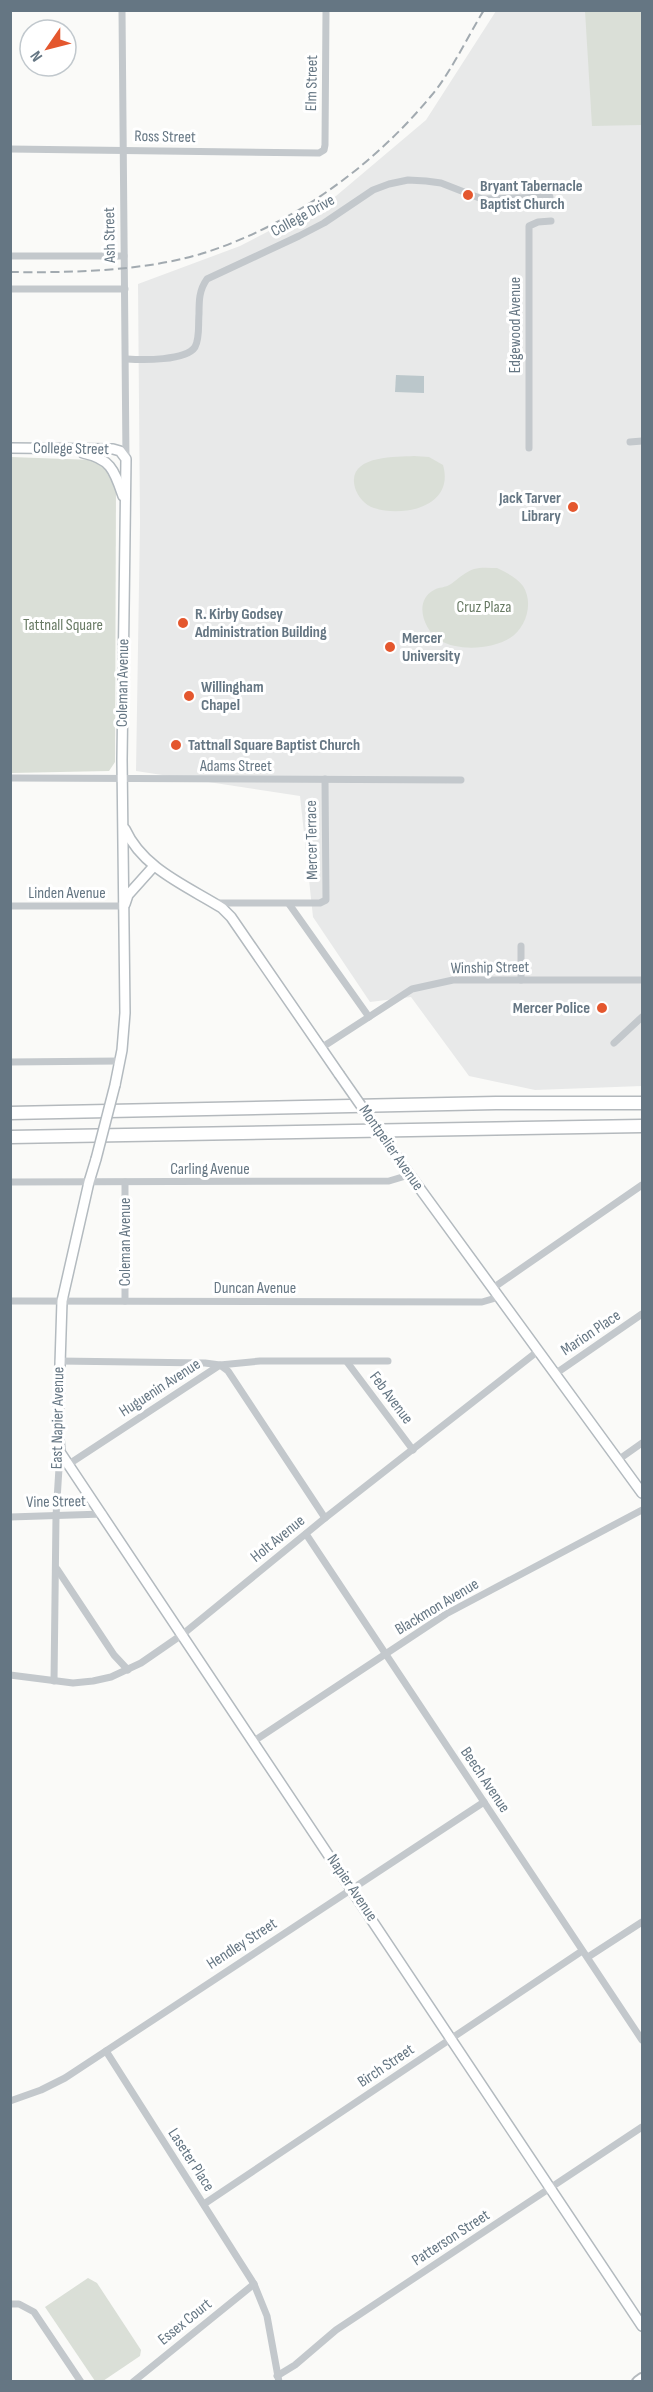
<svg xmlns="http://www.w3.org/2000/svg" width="653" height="2392" font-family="'Sofia Sans Condensed',sans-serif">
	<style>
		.built { fill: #e8e9e9 }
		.green { fill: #dadfd7 }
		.water { fill: #bbc7cb }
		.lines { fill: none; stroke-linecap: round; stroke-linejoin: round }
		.secondary-casing { stroke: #b3babf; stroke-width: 12 }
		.primary-casing { stroke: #b5babe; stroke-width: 14 }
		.highway-casing { stroke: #b4b9bd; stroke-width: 15 }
		.street { stroke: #c3c8cc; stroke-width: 7 }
		.secondary { stroke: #fff; stroke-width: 9 }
		.primary { stroke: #fff; stroke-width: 10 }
		.highway { stroke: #fff; stroke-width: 12 }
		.rail { stroke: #a2aab0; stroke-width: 2; stroke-dasharray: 9 4.5; stroke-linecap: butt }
		.secondary-bridge-casing { stroke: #b3babf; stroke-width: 12; stroke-linecap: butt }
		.secondary-bridge { stroke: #fff; stroke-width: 9 }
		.poi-dot { fill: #e4572e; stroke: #fff; stroke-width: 2 }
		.labels { text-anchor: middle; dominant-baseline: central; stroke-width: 6; stroke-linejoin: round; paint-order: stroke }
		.street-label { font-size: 16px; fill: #657683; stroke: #fff }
		.poi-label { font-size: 16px; font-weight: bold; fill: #657683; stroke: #fff; text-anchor: start }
		.park-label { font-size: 16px; fill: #687a64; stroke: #fff }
	</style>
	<rect width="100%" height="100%" fill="#fafaf8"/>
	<polygon class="built" points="496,11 642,11 642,1086 535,1090 469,1076 411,997 370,1002 313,917 300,796 136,771 140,523 138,284 240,246 336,196 426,120"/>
	<g class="green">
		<polygon points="585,11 642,11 642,125 592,126"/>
		<path d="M414,456L429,457L443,465C455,506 404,518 374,508C365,505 358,497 355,488C346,455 395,457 414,456Z"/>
		<polygon points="11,457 93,460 106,467 116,487 115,762 109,771 11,773"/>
		<path d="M497,568C507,573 516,577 523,586C534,603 526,628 510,638C491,650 457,651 439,640C424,630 413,601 434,590C439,587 445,588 451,584C458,579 465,572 474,569C481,567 490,568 497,568Z"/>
		<polygon points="88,2278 97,2283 141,2350 140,2356 103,2381 95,2381 45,2307"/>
	</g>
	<polygon class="water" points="396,375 424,376 424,393 395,392"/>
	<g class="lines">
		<g class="secondary-casing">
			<g id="secondary">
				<polyline points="10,448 113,449 120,451 126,459 122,760 125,1013 122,1050 115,1085"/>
				<path d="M83,453C111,459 114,470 123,496"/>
				<path d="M125,829C143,869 187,886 222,908L231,917L339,1074"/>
				<polyline points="125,904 128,895 154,866"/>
				<polyline points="96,1159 89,1182 62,1301 58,1428 60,1452 642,2326"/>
				<polyline points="399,1160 642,1493"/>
			</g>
		</g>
		<g class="primary-casing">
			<polyline id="primary" points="638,2382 642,2379"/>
		</g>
		<g class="highway-casing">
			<g id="highway">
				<polyline points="10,1113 496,1103 642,1103"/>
				<polyline points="10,1137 642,1126"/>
			</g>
		</g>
		<g class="street">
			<polyline points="122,10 126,459"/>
			<polyline points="10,149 319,153 324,150 325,145 326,10"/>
			<polyline points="10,256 124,256"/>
			<polyline points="10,289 125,289"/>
			<path d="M127,359C142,360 186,361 195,347C200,338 198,325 199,314C199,301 199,290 207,279L299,236L324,223L373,190L389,184L408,180L426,181L441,183L482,199L550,197"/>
			<polyline points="630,442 642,441"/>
			<polyline points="529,448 529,226 538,222 551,221"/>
			<polyline points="10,778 461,780"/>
			<polyline points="213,903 320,903 326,900 325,779"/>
			<polyline points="289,904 369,1017"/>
			<polyline points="10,906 124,906"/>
			<polyline points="521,980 521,946"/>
			<polyline points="614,1043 642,1017"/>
			<polyline points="321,1048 412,989 453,980 642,980"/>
			<polyline points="10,1062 119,1061"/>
			<polyline points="10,1182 389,1181 409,1175"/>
			<polyline points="125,1182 125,1301"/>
			<polyline points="493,1288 642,1185"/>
			<polyline points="10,1301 482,1302 499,1297"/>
			<polyline points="59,1361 205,1363 220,1365 228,1371 325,1518"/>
			<polyline points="347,1362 413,1450"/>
			<polyline points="555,1374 642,1314"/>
			<polyline points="618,1460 642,1443"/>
			<polyline points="69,1464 220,1365 260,1361 388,1361"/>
			<polyline points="10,1517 103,1514"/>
			<polyline points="306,1534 642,2040"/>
			<polyline points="57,1569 114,1655 128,1670"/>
			<polyline points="10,1675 73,1683 93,1681 111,1677 141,1663 183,1634 325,1518 538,1351"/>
			<polyline points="54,1681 56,1516 60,1452"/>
			<polyline points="254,1741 446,1614 642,1510"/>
			<polyline points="588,1957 642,1922"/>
			<polyline points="106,2051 254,2284 267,2316 279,2382"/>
			<polyline points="10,2101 41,2090 65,2078 484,1802"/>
			<polyline points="204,2204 582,1951"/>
			<polyline points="10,2304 19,2304 34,2312 81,2382"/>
			<polyline points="277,2376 295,2365 336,2330 642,2127"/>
			<polyline points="133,2382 254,2284"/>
		</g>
		<use href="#secondary" class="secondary"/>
		<use href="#primary" class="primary"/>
		<use href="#highway" class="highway"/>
		<path class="rail" d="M10,272C71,273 152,271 210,251C296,222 373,166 431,96C450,74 468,36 484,10"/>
		<g class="secondary-bridge-casing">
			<g id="secondary-bridge">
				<polyline points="339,1074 399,1160"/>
				<polyline points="96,1159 115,1085"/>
			</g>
		</g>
		<use href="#secondary-bridge" class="secondary-bridge"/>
	</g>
	<g class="poi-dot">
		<circle cx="468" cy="195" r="6"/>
		<circle cx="573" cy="507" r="6"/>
		<circle cx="183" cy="623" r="6"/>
		<circle cx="390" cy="647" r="6"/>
		<circle cx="189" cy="696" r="6"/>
		<circle cx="176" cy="745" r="6"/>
		<circle cx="602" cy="1008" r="6"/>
	</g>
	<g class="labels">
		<g class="street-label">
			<text transform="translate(312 83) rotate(-89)">Elm Street</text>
			<text transform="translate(165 137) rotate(1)">Ross Street</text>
			<text transform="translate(303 216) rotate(-29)">College Drive</text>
			<text transform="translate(110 235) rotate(-91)">Ash Street</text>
			<text transform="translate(515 325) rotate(-90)">Edgewood Avenue</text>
			<text transform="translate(71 449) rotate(1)">College Street</text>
			<text transform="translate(123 683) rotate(-89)">Coleman Avenue</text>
			<text x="236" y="766">Adams Street</text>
			<text transform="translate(312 840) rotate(-91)">Mercer Terrace</text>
			<text x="67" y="893">Linden Avenue</text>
			<text transform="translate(490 968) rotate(-1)">Winship Street</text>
			<text transform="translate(391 1148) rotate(55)">Montpelier Avenue</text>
			<text x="210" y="1169">Carling Avenue</text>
			<text transform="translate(125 1242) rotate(-90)">Coleman Avenue</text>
			<text x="255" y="1288">Duncan Avenue</text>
			<text transform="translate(591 1333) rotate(-34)">Marion Place</text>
			<text transform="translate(160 1388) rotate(-33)">Huguenin Avenue</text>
			<text transform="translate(391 1398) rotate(53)">Feb Avenue</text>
			<text transform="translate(58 1418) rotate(-89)">East Napier Avenue</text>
			<text transform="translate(56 1502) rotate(-1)">Vine Street</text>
			<text transform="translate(278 1539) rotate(-39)">Holt Avenue</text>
			<text transform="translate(437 1607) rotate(-31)">Blackmon Avenue</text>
			<text transform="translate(485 1780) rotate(56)">Beech Avenue</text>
			<text transform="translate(352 1888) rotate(56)">Napier Avenue</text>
			<text transform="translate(242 1944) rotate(-33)">Hendley Street</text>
			<text transform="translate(386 2066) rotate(-34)">Birch Street</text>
			<text transform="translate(191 2160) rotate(57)">Laseter Place</text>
			<text transform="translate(451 2238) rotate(-33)">Patterson Street</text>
			<text transform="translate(185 2322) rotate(-39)">Essex Court</text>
		</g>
		<g class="poi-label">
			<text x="480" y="186">Bryant Tabernacle<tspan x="480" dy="18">Baptist Church</tspan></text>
			<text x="561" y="498" text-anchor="end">Jack Tarver<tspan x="561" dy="18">Library</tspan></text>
			<text x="195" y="614">R. Kirby Godsey<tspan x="195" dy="18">Administration Building</tspan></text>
			<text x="402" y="638">Mercer<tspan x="402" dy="18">University</tspan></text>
			<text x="201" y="687">Willingham<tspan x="201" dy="18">Chapel</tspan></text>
			<text x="188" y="745">Tattnall Square Baptist Church</text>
			<text x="590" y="1008" text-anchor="end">Mercer Police</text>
		</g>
		<g class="park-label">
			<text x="484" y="607">Cruz Plaza</text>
			<text x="63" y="625">Tattnall Square</text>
		</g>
	</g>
	<rect width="653" height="2392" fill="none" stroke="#657683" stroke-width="24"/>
	<g transform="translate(48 48) rotate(235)"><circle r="28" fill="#ffffff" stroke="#c1c8cd" stroke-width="1.5"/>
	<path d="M0-4.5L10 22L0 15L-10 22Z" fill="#e4572e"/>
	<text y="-9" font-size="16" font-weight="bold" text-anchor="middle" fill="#657683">N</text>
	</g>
</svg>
